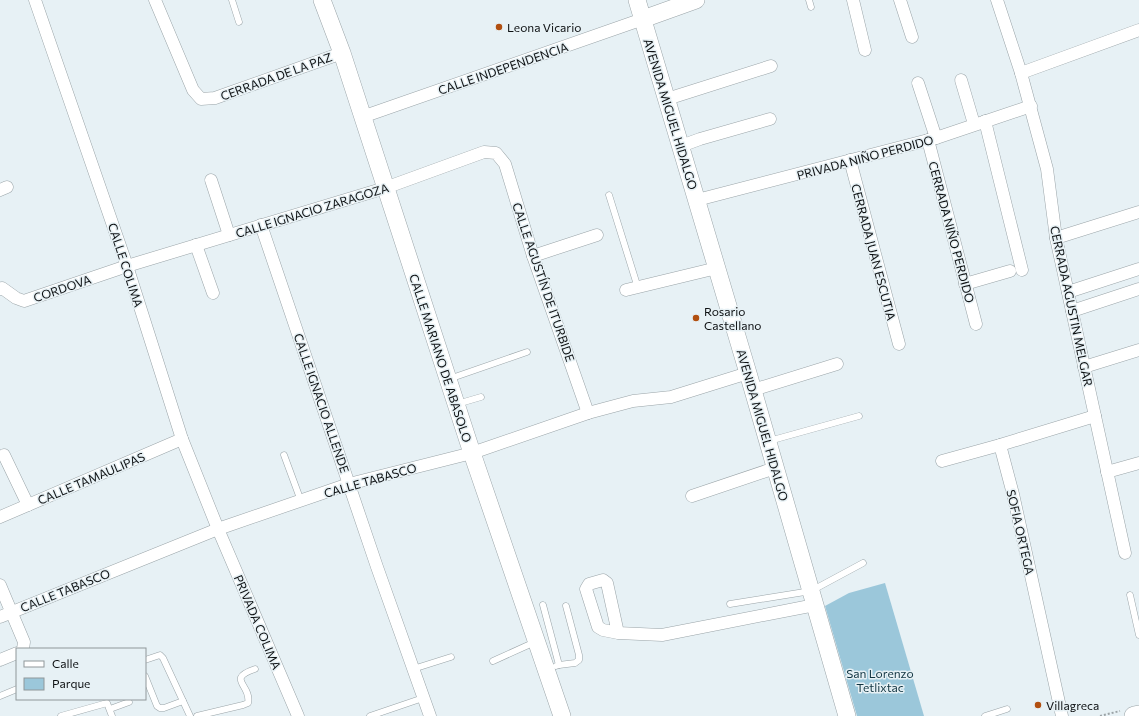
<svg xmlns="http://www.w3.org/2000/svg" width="1139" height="716" font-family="Commissioner,sans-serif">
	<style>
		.green { fill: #9bc7da }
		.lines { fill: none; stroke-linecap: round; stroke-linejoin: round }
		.lane-casing { stroke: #9aa4a8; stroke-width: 7 }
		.street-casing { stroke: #9aa4a8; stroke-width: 13 }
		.secondary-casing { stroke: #9aa4a8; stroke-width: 18 }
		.primary-casing { stroke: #9aa4a8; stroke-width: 20 }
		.path { stroke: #9ba3a6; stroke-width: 2; stroke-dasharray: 2 2; stroke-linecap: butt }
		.lane { stroke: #fff; stroke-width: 6 }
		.street { stroke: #fff; stroke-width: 12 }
		.secondary { stroke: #fff; stroke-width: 17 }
		.primary { stroke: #fff; stroke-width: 19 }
		.poi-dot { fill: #b14f10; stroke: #e7f1f5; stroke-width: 1.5 }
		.labels { text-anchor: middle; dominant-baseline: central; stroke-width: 3; stroke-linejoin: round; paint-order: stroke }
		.poi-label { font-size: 12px; fill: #0d1012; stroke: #e7f1f5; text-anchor: start }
		.street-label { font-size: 12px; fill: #0d1012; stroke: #e7f1f5 }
		.park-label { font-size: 12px; fill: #103441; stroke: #e7f1f5 }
	</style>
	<rect width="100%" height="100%" fill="#e7f1f5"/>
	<polygon class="green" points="885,583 924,716 857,716 825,606 849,593"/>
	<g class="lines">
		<g class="lane-casing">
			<g id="lane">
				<polyline points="232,0 239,22"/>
				<polyline points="809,0 811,7"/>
				<polyline points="609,195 638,288"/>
				<polyline points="449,379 527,352"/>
				<polyline points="457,404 481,397"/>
				<polyline points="769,441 859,416"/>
				<polyline points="284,455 301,501"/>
				<polyline points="1130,595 1139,635"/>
				<polyline points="730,604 811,591 863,563"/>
				<polyline points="543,605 559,665 556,666"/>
				<polyline points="145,660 160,655 163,658 190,716"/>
				<polyline points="493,661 535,642"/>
				<polyline points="559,665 575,663 579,660 579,655 566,606"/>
				<polyline points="413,669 451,657"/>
				<polyline points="145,676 157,706 160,708 164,708 183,701"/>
				<polyline points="0,696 17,689"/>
				<polyline points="110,709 129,702"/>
				<polyline points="61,716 107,703 112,716"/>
				<path d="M197,716L243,705L248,703C252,685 225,679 255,669"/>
				<polyline points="370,716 423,698"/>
				<polyline points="985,716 1007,709"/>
			</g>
		</g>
		<g class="street-casing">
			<g id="street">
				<polyline points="35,0 127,266 182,439 218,529 298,716"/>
				<polyline points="155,0 193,90 201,99 215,98 342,53"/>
				<polyline points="853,0 865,50"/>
				<polyline points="900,0 912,37"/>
				<polyline points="997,0 1021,73 1047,169 1056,238 1125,553"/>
				<polyline points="1021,73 1139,30"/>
				<polyline points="961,80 974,124"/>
				<polyline points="918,83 936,138"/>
				<polyline points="667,99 771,66"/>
				<polyline points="362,117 643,19"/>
				<polyline points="985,121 1022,270"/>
				<polyline points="928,140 976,324"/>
				<polyline points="681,146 700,139 770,119"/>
				<polyline points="850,160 899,344"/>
				<polyline points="211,180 229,235"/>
				<polyline points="0,190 7,187"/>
				<polyline points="697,200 936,138 1031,106"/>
				<polyline points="261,225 377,567 430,716"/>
				<polyline points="1056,238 1139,212"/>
				<polyline points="196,245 213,293"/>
				<polyline points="533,256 597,235"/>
				<polyline points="965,284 1010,271"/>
				<polyline points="0,289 2,288 16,298 24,301 127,266 385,188 484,152 496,153 505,164 533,256 588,413"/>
				<polyline points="626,290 717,268"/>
				<polyline points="1068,292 1139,269"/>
				<polyline points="1072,311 1139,289"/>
				<polyline points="1084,367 1139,350"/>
				<polyline points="753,390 837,364"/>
				<polyline points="1000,445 1013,494 1062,716"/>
				<polyline points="4,455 28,505"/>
				<polyline points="942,461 1000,445 1095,416"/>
				<polyline points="1107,472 1139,463"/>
				<polyline points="692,496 775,468"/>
				<polyline points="0,517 182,439"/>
				<polyline points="0,585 24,642 23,649"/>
				<polyline points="0,617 218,529 349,484 472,453 588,413 633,401 671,397 748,373"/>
				<polyline points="618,633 607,583 603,580 589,584 586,589 598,627 603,630 618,633 662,635 815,605"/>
				<polyline points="0,660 17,653"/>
			</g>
		</g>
		<g class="secondary-casing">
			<g id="secondary">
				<polyline points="322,0 342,53 472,453 562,716"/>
				<polyline points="637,0 748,373 847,716"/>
				<polyline points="643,19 696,0"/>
			</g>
		</g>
		<g class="primary-casing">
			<polyline id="primary" points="1134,716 1139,715"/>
		</g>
		<polyline class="path" points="1100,716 1120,711"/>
		<use href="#lane" class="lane"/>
		<use href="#street" class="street"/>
		<use href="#secondary" class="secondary"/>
		<use href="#primary" class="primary"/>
	</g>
	<g class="poi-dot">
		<circle cx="499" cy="27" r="4"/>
		<circle cx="696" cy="318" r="4"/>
		<circle cx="1038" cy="705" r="4"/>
	</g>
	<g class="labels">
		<g class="poi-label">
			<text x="507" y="27">Leona Vicario</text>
			<text x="704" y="311">Rosario<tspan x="704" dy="14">Castellano</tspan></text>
			<text x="1046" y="705">Villagreca</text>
		</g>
		<g class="street-label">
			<text transform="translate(503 68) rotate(-19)">CALLE INDEPENDENCIA</text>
			<text transform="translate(276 76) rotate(-20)">CERRADA DE LA PAZ</text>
			<text transform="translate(671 114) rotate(73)">AVENIDA MIGUEL HIDALGO</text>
			<text transform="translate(865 157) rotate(-15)">PRIVADA NIÑO PERDIDO</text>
			<text transform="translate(312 210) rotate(-17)">CALLE IGNACIO ZARAGOZA</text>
			<text transform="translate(952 232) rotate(75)">CERRADA NIÑO PERDIDO</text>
			<text transform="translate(874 252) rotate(75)">CERRADA JUAN ESCUTIA</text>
			<text transform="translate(126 265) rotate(72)">CALLE COLIMA</text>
			<text transform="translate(544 282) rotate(71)">CALLE AGUSTÍN DE ITURBIDE</text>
			<text transform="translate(62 288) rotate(-19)">CORDOVA</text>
			<text transform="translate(1072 306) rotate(78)">CERRADA AGUSTIN MELGAR</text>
			<text transform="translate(441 358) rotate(72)">CALLE MARIANO DE ABASOLO</text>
			<text transform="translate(322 403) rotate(71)">CALLE IGNACIO ALLENDE</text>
			<text transform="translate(763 425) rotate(74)">AVENIDA MIGUEL HIDALGO</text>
			<text transform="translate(91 478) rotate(-23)">CALLE TAMAULIPAS</text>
			<text transform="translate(370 480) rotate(-16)">CALLE TABASCO</text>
			<text transform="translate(1021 532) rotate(77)">SOFIA ORTEGA</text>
			<text transform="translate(65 590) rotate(-22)">CALLE TABASCO</text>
			<text transform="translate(258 622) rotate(67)">PRIVADA COLIMA</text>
		</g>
		<g class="park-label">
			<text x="880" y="673">San Lorenzo<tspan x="880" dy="14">Tetlixtac</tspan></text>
		</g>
	</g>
	<rect x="16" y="648" width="130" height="52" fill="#e7f1f5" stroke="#90979a"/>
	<rect x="24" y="661" width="20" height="6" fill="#ffffff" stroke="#90979a"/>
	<text x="52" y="668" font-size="12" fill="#0d1012">Calle</text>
	<rect x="24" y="678" width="20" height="12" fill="#9bc7da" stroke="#90979a"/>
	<text x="52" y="688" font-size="12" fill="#0d1012">Parque</text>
</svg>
